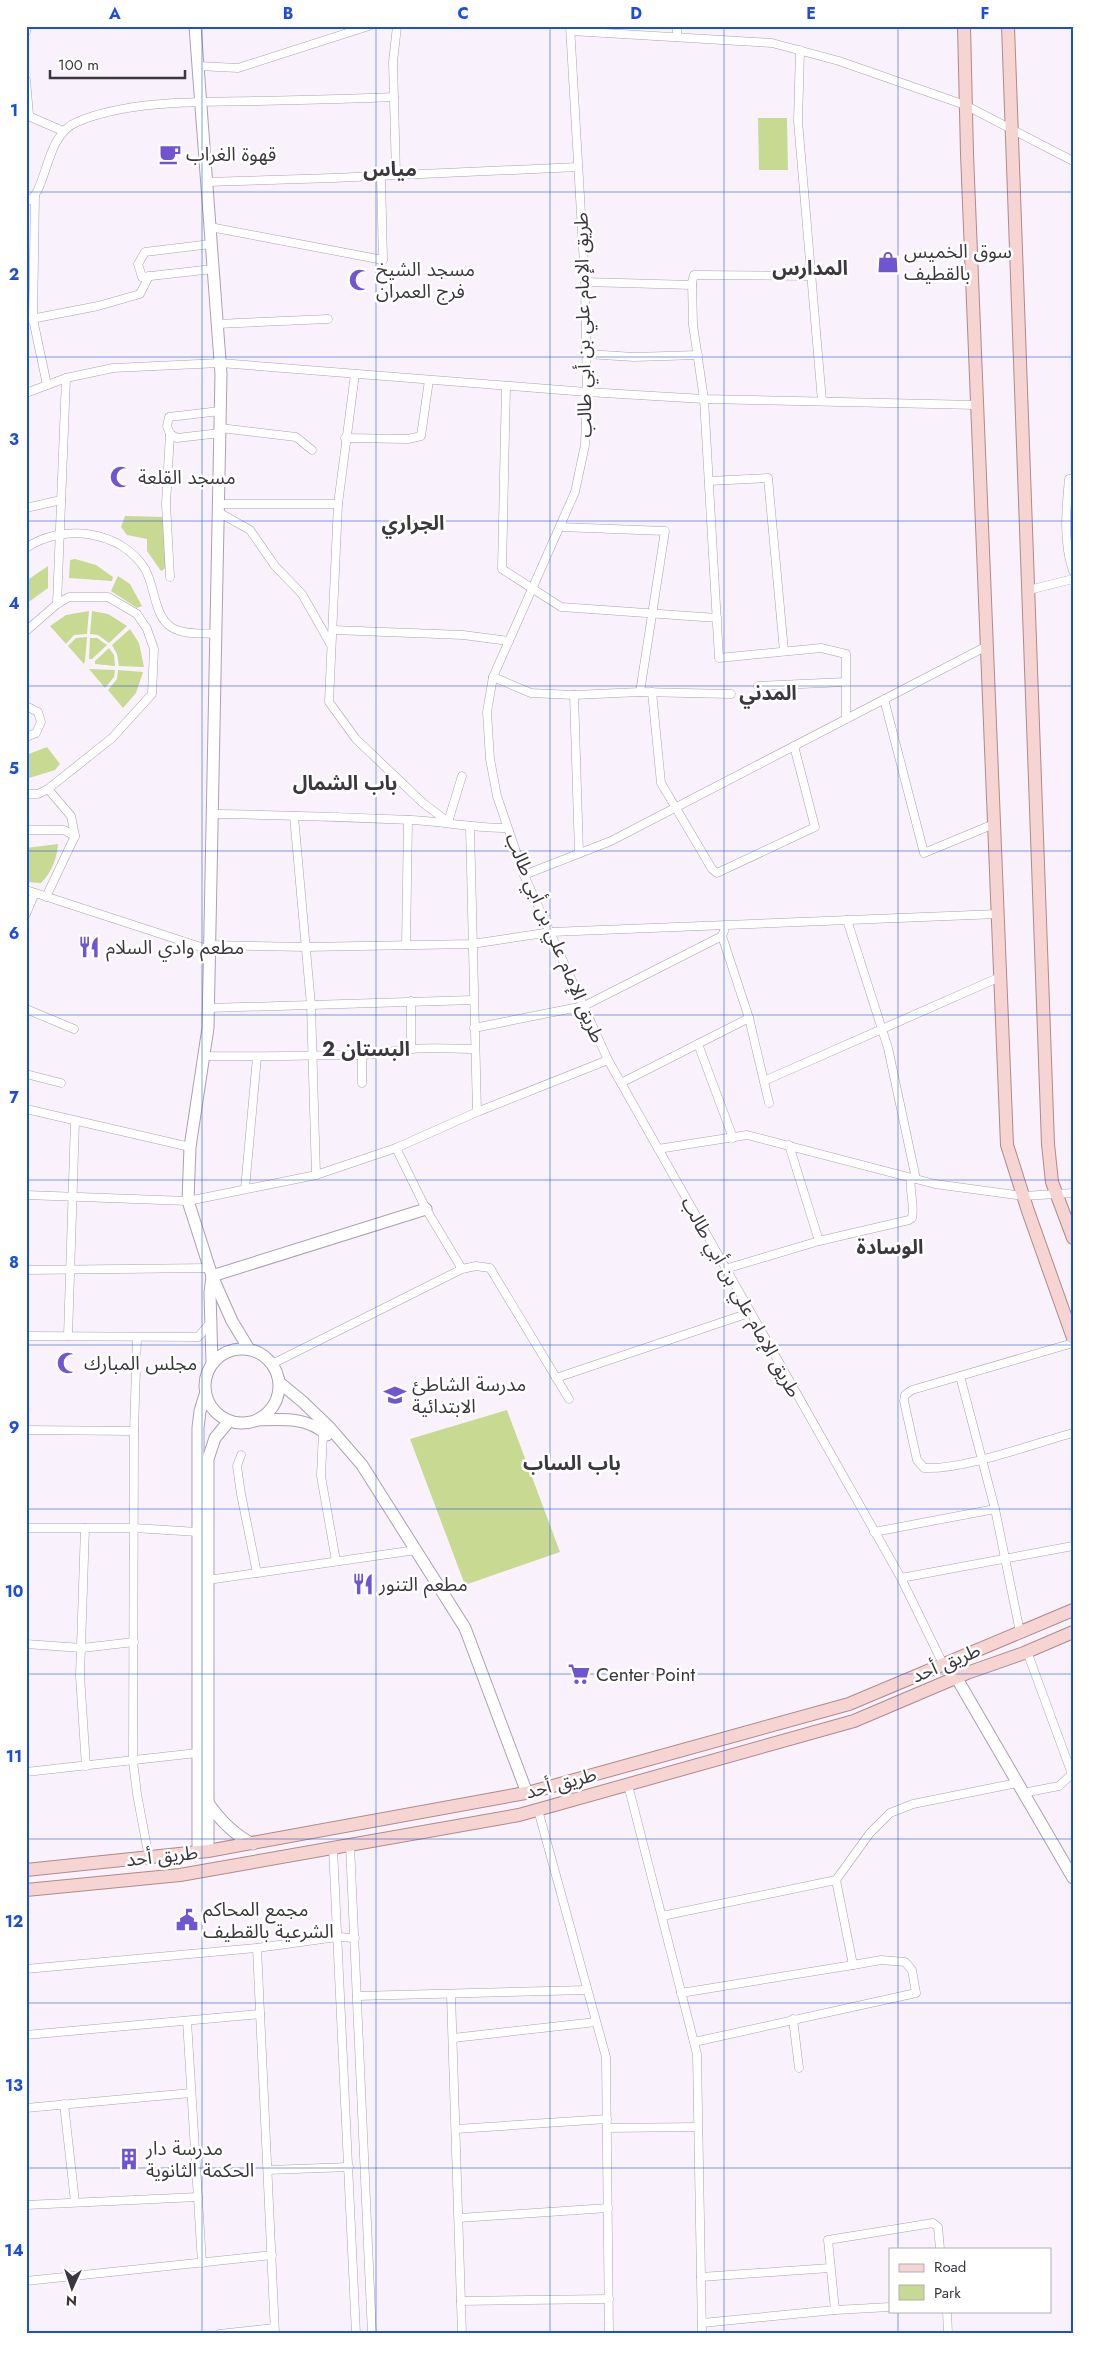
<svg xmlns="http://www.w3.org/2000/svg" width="1099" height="2360" font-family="Jost,'Noto Sans Arabic',sans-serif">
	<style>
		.green { fill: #c8d992 }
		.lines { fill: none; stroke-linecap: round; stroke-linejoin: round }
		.street-casing { stroke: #aca0b1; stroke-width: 9 }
		.secondary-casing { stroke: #aca0b1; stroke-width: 13 }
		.primary-casing { stroke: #af8a8a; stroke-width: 14 }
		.street { stroke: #fff; stroke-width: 8 }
		.secondary { stroke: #fff; stroke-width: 11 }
		.primary { stroke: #f5d4d1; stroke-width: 12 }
		.grid { fill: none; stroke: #1d4ed8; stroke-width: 1; stroke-opacity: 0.55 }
		.labels { text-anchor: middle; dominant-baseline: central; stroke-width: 5; stroke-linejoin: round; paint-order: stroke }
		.poi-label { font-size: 19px; fill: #3b373e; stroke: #fff; text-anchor: start }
		.street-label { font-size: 19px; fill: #3b373e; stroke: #fff }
		.neighbourhood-label { font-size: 20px; font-weight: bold; fill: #3b373e; stroke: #fff }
		.neatline { fill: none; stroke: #1d4ed8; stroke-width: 2 }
		.grid-label { font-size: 16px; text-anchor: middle; font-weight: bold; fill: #1d4ed8 }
	</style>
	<rect width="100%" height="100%" fill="#f9f2fd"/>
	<g class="green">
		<polygon points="758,118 787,118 788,170 759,170"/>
		<polygon points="125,516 164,517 168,567 161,571 147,551 147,539 127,535 121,527"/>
		<polygon points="75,559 96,565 113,577 112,581 69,578 70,560"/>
		<polygon points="48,566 48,588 26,604 26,581"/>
		<polygon points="118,576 130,584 142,606 137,608 111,591"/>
		<polygon points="89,611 87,634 74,635 66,644 50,626 66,615"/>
		<polygon points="92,611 108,614 127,626 109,643 98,635 90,634"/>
		<polygon points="130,629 139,643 144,667 119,666 117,654 112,645"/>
		<polygon points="87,637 85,661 84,664 68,646 76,638"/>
		<polygon points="90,638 97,638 107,645 92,659 89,659"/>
		<polygon points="109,648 114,655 115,666 95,664 95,661"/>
		<polygon points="89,669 115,670 114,677 105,688"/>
		<polygon points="118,670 143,672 136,693 123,708 108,690 117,679"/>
		<polygon points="47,747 60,764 55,770 26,779 26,755"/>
		<path d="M58,844C57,858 52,872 41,883L26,882V848Z"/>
		<polygon points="507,1410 560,1552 465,1585 410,1439"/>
	</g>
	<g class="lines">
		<g class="street-casing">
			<g id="street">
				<polyline points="570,26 585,282 587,392 585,445 575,492 493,677 487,712 490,759 497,796 524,875 608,1060 901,1578 943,1664"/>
				<polyline points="677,26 677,37"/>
				<polyline points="571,31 772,43 839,61 965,105 1073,161"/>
				<polyline points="26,32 27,26"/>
				<polyline points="800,50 798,121 822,401"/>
				<polyline points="198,66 238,68 369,26"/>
				<polyline points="26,80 29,115"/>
				<polyline points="26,115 63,131"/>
				<polyline points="396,175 393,62 397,26"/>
				<polyline points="206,182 333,178 578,167"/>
				<polyline points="35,196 33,319 47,385"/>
				<path d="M26,202C48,195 43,136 77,122C129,100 202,102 257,101C303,100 349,99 394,97"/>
				<polyline points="210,227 383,260 381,176"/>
				<polyline points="211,244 145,252 138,264 142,277 213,269"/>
				<polyline points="812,276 694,275 692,282 693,325 704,399 719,658 821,648 846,654 846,719"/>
				<polyline points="585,282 692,285"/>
				<polyline points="26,320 98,306 140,294 149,276"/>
				<polyline points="217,324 328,319"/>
				<polyline points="587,354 634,357 698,355"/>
				<polyline points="355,374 338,504 329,702 356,739 423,803 448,822 462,776"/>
				<polyline points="506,386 502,569 561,607 717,618"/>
				<polyline points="26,393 66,378 113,368 220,363 587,392 704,399 977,405"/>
				<polyline points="220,428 296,437 312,450"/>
				<polyline points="220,433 177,438 170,434 167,426 169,417 220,411"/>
				<polyline points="170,434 166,504 170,577"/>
				<polyline points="345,438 408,439 421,436 429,380"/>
				<path d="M1073,479H1069C1066,510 1063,542 1073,571"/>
				<polyline points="709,481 768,478 784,651"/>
				<polyline points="218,504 338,504"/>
				<polyline points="26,508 61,500"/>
				<polyline points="218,512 250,530 275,566 302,594 331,645"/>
				<polyline points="560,527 665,531 640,692"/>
				<path d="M26,548C62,523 121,530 145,569C155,586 154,616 171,627C183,635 202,633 216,634"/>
				<polyline points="1029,590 1073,579"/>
				<polyline points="57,604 66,378"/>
				<polyline points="333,630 463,635 509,641"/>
				<polyline points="26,631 57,604 69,597 108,597 137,614 147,629 154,649 152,694 112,738 48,789 38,794 26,794"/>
				<polyline points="493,677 531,693 574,695 640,692 731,694"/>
				<polyline points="758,686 846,682"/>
				<polyline points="652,692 661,783 712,869 717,873 815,827 794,746"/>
				<polyline points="574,695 579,853"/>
				<polyline points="884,699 924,853 994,824"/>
				<polyline points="26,706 38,712 41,722 36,733 26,737"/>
				<path d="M212,814C279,815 345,817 412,820C444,822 475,828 507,828"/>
				<polyline points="294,816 311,1005 316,1175"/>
				<polyline points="470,827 477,1112"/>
				<polyline points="26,830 64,830 75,836"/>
				<polyline points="524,875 611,841 987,646"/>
				<polyline points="26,890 210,950"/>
				<polyline points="46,897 75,836 71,816 48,789"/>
				<polyline points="26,914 35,893"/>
				<polyline points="847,920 888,1048 916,1179"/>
				<polyline points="724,931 722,936 749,1018 769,1103"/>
				<polyline points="210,945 305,947 472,944 551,932 998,914"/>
				<polyline points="406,945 408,820"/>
				<polyline points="209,1008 473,1000"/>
				<polyline points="26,1009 74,1029"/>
				<polyline points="474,1028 584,1006 722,936"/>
				<polyline points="698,1044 733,1138"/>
				<polyline points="411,1049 411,1001"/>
				<path d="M203,1056C256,1057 308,1055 361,1055C377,1055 394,1050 410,1049C432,1047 454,1049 475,1049"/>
				<polyline points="26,1074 61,1083"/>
				<polyline points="764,1081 1000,977"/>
				<polyline points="362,1083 362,1055"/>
				<polyline points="621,1083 749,1018"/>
				<polyline points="26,1109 190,1147"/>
				<polyline points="789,1145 819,1241"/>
				<polyline points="396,1148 426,1209 462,1269"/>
				<polyline points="658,1149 747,1135 935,1184 1023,1196 1073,1193"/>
				<polyline points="245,1189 257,1057"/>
				<polyline points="26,1195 188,1201 316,1175 396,1148 477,1112 608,1060"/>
				<path d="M725,1269L819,1241L909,1220L912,1218C915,1205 909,1191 911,1178"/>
				<polyline points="26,1270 210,1268"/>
				<polyline points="26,1336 198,1337 212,1321"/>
				<polyline points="68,1336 75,1121"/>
				<polyline points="137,1337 134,1431 133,1761 137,1794 149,1858"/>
				<path d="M1073,1343L912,1390L905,1395L904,1401L917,1460L924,1468C964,1470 1032,1444 1073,1433"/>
				<polyline points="274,1363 462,1269 476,1266 490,1268 569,1399"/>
				<polyline points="960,1376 995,1509 1020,1632"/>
				<polyline points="556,1378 749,1313"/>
				<polyline points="26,1430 134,1431"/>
				<polyline points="323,1431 321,1476 336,1561"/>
				<polyline points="241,1455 237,1466 241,1494 257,1573"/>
				<polyline points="26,1528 134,1528 198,1532"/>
				<polyline points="85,1528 80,1676 86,1766"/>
				<polyline points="874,1532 995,1509"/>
				<polyline points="901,1578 1073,1546"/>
				<polyline points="208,1580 416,1550"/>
				<polyline points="26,1644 82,1648 134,1642"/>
				<polyline points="26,1772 197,1753"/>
				<polyline points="628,1785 697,2054 702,2334"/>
				<polyline points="1023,1793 1059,1786 1072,1774 1029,1657 1024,1653"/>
				<polyline points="538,1810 606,2057 609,2334"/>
				<polyline points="350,1845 372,2334"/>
				<polyline points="333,1848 356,2334"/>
				<polyline points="662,1916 836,1880 870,1833 890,1813 913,1804 1017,1783"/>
				<polyline points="257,1948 275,2334"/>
				<polyline points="26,1969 257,1948 337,1937 355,1938"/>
				<polyline points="681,1993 853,1965 836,1880"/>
				<polyline points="451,1995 462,2334"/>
				<polyline points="357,1996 587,1990"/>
				<polyline points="793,2019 799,2068"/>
				<polyline points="187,2021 202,2263"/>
				<polyline points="26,2035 260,2014"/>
				<polyline points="453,2038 596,2022"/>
				<polyline points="694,2042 916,1993 912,1970 905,1962 881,1960 853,1965"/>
				<polyline points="64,2104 75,2202"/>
				<polyline points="26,2108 191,2093"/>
				<polyline points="607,2128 698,2127"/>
				<polyline points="456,2129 607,2119"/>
				<polyline points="268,2170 349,2167"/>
				<polyline points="26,2205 198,2197"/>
				<polyline points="459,2218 608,2208"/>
				<polyline points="701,2277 830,2268"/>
				<polyline points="26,2281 272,2255"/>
				<polyline points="461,2301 609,2299"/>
				<polyline points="835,2310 890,2307"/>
				<polyline points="947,2311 948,2334"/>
				<polyline points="702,2323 835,2310 828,2240 933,2223 938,2227 940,2249"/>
				<polyline points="219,2334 274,2328"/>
			</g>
		</g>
		<g class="secondary-casing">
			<g id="secondary">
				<polyline points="195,26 221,374 208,1028 190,1147 188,1201 212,1276 232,1321 249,1349"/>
				<polyline points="212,1276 426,1209"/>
				<circle cx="242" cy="1386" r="37"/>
				<polyline points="212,1363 210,1293 212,1276"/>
				<polyline points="280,1383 303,1402 330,1428 362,1465 465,1628 527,1793"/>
				<path d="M258,1420C283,1419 308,1417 327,1435"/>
				<polyline points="956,1677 1073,1878"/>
				<path d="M208,1803C220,1820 234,1835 253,1844"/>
				<polyline points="208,1851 208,1459 215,1438 229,1421"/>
				<polyline points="198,1852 198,1428 200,1411 205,1395"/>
			</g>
		</g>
		<g class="primary-casing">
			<g id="primary">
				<polyline points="964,26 967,154 1007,1145 1028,1211 1073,1338"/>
				<polyline points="1008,26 1048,1144 1052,1182 1073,1238"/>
				<polyline points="26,1870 208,1851 531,1792 849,1704 1073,1610"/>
				<polyline points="26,1890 180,1875 519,1815 854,1721 967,1673 1024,1653 1073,1632"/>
			</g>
		</g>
		<use href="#street" class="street"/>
		<use href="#secondary" class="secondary"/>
		<use href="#primary" class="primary"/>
	</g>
	<path class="grid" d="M202,26V2334M376,26V2334M550,26V2334M724,26V2334M898,26V2249M26,192H1073M26,357H1073M26,521H1073M26,686H1073M26,851H1073M26,1015H1073M26,1180H1073M26,1345H1073M26,1509H1073M26,1674H1073M26,1839H1073M26,2003H1073M26,2168H1073M898,2311V2334"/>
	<defs>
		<g id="cafe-bare" transform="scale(1.725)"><path d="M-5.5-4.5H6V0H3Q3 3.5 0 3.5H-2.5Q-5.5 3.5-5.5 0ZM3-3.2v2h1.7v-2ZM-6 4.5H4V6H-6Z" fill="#6f55cf" stroke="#fff" stroke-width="2.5" paint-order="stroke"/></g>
		<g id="shop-bare" transform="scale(1.725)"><path d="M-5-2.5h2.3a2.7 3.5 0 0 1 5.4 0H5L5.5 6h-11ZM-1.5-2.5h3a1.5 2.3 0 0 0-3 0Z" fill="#6f55cf" stroke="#fff" stroke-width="2.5" paint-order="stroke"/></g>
		<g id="mosque-bare" transform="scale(1.725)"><path d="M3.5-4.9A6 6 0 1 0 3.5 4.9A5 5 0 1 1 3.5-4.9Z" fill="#6f55cf" stroke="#fff" stroke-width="2.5" paint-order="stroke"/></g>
		<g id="restaurant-bare" transform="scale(1.725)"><path d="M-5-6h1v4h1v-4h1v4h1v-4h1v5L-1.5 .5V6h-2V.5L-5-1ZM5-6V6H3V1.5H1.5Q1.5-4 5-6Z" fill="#6f55cf" stroke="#fff" stroke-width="2.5" paint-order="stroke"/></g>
		<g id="school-bare" transform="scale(1.725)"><path d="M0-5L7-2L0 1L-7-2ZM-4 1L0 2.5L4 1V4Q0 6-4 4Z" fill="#6f55cf" stroke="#fff" stroke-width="2.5" paint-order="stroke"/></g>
		<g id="supermarket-bare" transform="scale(1.725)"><path d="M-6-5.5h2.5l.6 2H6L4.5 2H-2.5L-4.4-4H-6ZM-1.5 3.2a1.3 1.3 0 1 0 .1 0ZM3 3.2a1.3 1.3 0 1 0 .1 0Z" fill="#6f55cf" stroke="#fff" stroke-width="2.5" paint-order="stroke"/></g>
		<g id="civic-bare" transform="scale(1.725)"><path d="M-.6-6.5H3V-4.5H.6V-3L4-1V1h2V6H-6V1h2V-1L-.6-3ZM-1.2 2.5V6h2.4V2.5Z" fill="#6f55cf" stroke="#fff" stroke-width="2.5" paint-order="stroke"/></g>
		<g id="building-bare" transform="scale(1.725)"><path d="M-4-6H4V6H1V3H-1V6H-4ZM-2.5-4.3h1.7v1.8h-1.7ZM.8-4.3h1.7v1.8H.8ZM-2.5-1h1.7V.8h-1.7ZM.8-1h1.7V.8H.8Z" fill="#6f55cf" stroke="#fff" stroke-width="2.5" paint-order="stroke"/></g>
	</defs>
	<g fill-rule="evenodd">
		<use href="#cafe-bare" x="170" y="154"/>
		<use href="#shop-bare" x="888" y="262"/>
		<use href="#mosque-bare" x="360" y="280"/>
		<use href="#mosque-bare" x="121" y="477"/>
		<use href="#restaurant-bare" x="89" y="947"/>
		<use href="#mosque-bare" x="68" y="1363"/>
		<use href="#school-bare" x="395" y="1395"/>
		<use href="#restaurant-bare" x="363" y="1584"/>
		<use href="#supermarket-bare" x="579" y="1674"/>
		<use href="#civic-bare" x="187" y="1920"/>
		<use href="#building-bare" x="129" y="2159"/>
	</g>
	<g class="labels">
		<g class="poi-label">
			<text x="186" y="154">قهوة الغراب</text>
			<text x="904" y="251">سوق الخميس<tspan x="904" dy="22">بالقطيف</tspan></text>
			<text x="376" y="269">مسجد الشيخ<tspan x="376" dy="22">فرج العمران</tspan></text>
			<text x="138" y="477">مسجد القلعة</text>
			<text x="106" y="947">مطعم وادي السلام</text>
			<text x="84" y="1363">مجلس المبارك</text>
			<text x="412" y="1384">مدرسة الشاطئ<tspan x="412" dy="22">الابتدائية</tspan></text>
			<text x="379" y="1584">مطعم التنور</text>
			<text x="596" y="1674">Center Point</text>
			<text x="203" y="1909">مجمع المحاكم<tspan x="203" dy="22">الشرعية بالقطيف</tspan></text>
			<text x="146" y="2148">مدرسة دار<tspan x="146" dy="22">الحكمة الثانوية</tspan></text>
		</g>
		<g class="street-label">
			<text transform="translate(583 325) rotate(-91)">طريق الإمام علي بن أبي طالب</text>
			<text transform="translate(555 938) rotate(67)">طريق الإمام علي بن أبي طالب</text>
			<text transform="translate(741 1297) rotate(61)">طريق الإمام علي بن أبي طالب</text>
			<text transform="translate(946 1663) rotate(-23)">طريق أحد</text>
			<text transform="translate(561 1783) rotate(-15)">طريق أحد</text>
			<text transform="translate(162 1856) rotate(-6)">طريق أحد</text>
		</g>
		<g class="neighbourhood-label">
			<text x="390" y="169">مياس</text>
			<text x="810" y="268">المدارس</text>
			<text x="413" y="523">الجراري</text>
			<text x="768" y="693">المدني</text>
			<text x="345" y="783">باب الشمال</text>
			<text x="366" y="1049">البستان 2</text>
			<text x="890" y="1247">الوسادة</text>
			<text x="572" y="1463">باب الساب</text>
		</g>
	</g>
	<rect width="1099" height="2360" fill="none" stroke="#ffffff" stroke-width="55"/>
	<rect x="889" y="2248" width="162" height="65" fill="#ffffff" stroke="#b1afb2"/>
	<rect x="899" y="2264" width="25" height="8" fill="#f5d4d1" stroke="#b1afb2"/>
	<text x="934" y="2272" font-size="15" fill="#3b373e">Road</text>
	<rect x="899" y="2285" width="25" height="15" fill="#c8d992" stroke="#b1afb2"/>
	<text x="934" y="2298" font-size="15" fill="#3b373e">Park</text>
	<g transform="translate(72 2288) rotate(183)" stroke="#ffffff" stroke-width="4" paint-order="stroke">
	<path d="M0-4L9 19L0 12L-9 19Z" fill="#3b373e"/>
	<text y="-8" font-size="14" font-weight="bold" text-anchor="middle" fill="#3b373e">N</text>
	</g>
	<path d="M50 70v8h135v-8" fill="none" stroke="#3b373e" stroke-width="2.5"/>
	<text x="58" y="70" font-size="15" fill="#3b373e" stroke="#ffffff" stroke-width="4" paint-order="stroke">100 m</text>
	<rect x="28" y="28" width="1044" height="2304" class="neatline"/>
	<g class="grid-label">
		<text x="115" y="19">A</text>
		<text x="288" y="19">B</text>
		<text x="463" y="19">C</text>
		<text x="636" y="19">D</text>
		<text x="811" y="19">E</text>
		<text x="985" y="19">F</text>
		<text x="14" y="116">1</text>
		<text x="14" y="280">2</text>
		<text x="14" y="445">3</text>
		<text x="14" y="609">4</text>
		<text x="14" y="774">5</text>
		<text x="14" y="939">6</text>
		<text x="14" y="1103">7</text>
		<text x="14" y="1268">8</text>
		<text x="14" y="1433">9</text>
		<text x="14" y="1597">10</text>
		<text x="14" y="1762">11</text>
		<text x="14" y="1927">12</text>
		<text x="14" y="2091">13</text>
		<text x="14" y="2256">14</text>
	</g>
</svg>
